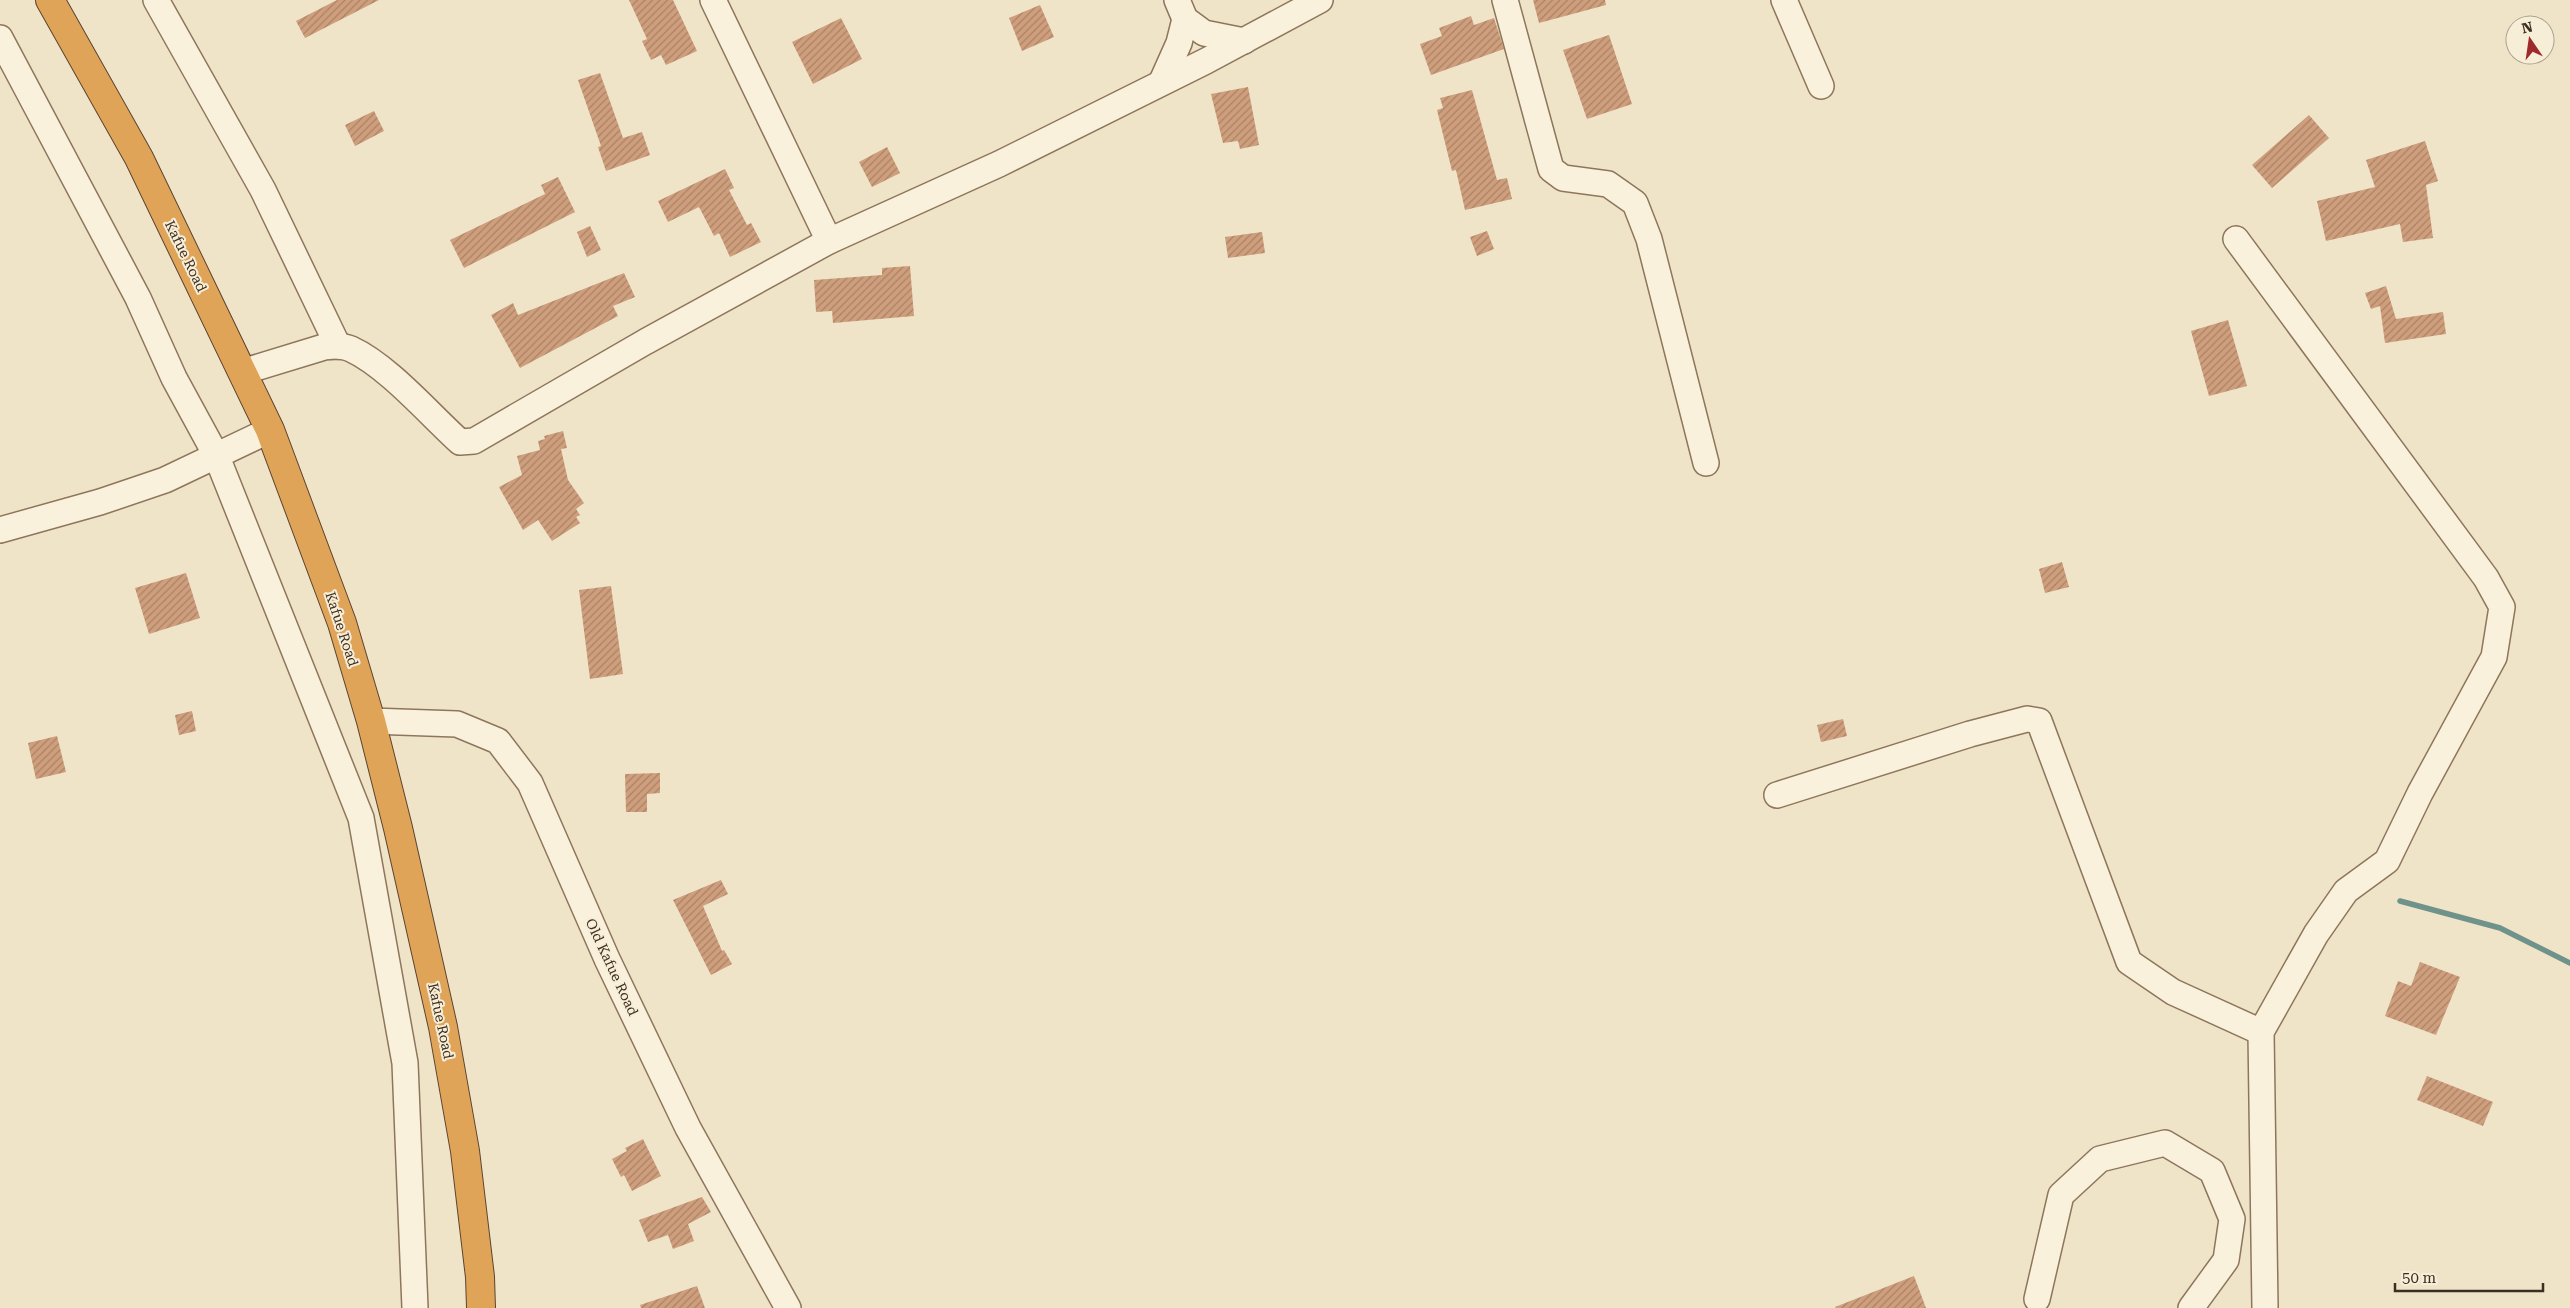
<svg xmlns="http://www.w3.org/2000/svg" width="2570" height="1308" font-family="'Roboto Serif',serif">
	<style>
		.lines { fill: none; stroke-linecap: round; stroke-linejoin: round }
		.stream { stroke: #6f938a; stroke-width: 5.5 }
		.building { fill: url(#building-hatch) }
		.minor-casing { stroke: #8d765c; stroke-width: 28 }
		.highway-casing { stroke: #5b4430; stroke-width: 30 }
		.minor { stroke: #faf1dc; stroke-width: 25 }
		.highway { stroke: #e0a458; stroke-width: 28 }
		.labels { text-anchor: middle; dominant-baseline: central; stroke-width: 4; stroke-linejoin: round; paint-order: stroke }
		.street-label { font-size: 14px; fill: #3d2e20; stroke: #f7eed8 }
	</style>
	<defs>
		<pattern id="building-hatch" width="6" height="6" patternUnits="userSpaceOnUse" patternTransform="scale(1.25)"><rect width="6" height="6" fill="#cf9f7d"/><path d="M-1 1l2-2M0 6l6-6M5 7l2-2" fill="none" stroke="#a98266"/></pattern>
	</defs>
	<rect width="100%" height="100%" fill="#f0e4c8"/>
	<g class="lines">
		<polyline class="stream" points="2400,901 2500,928 2570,963"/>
	</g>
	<g class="building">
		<polygon points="337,0 379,0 305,38 296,21"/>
		<polygon points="629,0 673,0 697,51 666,65 661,55 651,60 642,41 647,39"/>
		<polygon points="1533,0 1605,0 1606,5 1539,23"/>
		<polygon points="1040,5 1054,37 1022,51 1009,18"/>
		<polygon points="1471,16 1474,25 1494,18 1504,49 1431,75 1420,44 1442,36 1439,28"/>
		<polygon points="841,18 862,59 813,84 792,42"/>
		<polygon points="1609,35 1632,104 1587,119 1563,50"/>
		<polygon points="600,73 623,138 642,132 650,155 606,171 598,147 601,146 578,80"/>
		<polygon points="1248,87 1259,145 1240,149 1238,141 1223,143 1211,94"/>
		<polygon points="1472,90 1497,180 1507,178 1512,199 1465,210 1456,170 1452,171 1437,110 1443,108 1440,98"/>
		<polygon points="374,111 384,131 355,146 345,125"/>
		<polygon points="2309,115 2329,138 2272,188 2252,165"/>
		<polygon points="2425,141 2438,181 2426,185 2433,238 2403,242 2400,224 2326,241 2317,201 2375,187 2366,160"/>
		<polygon points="887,147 900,173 872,187 859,162"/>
		<polygon points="725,169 734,188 729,190 747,225 751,223 761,242 730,257 719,233 714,236 699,207 668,222 658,201"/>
		<polygon points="558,177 575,212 464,268 450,240 545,194 541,185"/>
		<polygon points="590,226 601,250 587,257 577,232"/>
		<polygon points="1487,231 1494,249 1477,256 1470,237"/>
		<polygon points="1262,232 1265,253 1228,258 1225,237"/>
		<polygon points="910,266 914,316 833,323 832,311 816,312 814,280 882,275 882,268"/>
		<polygon points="624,273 635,297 613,306 618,316 520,368 491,315 513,303 518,315"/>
		<polygon points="2386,286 2396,319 2443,312 2446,334 2385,343 2380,306 2371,309 2365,293"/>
		<polygon points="2228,320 2247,386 2209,396 2191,331"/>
		<polygon points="563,431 567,448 561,449 568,480 584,503 576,509 580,515 576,517 580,523 552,541 538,520 523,530 499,487 522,475 517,456 540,450 538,441 545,439 544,436"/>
		<polygon points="2062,562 2069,587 2045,593 2039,569"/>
		<polygon points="186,573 200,618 149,634 135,588"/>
		<polygon points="611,586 623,674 590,679 579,590"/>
		<polygon points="192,711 196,731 179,735 175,715"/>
		<polygon points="1843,719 1847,736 1821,742 1817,725"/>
		<polygon points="57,736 66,772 36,779 28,743"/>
		<polygon points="660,773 660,793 647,794 647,812 626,812 625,774"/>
		<polygon points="721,880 728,894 703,906 722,951 724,950 732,964 711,975 673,900"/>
		<polygon points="2420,962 2460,977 2436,1035 2385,1016 2398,981 2411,986"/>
		<polygon points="2427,1076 2493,1102 2483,1126 2417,1100"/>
		<polygon points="643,1139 661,1176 632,1191 624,1175 621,1177 612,1159 627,1151 625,1148"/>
		<polygon points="702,1197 711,1212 688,1224 694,1241 673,1249 668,1235 648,1242 639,1220"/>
		<polygon points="1914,1276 1926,1308 1836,1308 1835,1307"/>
		<polygon points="697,1286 705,1308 641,1308 640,1305"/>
	</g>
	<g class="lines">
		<g class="minor-casing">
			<g id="minor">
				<polyline points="156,0 263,190 338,346"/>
				<polyline points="713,0 829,241"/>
				<polyline points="1177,0 1185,19 1204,33 1244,41"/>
				<polyline points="1505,0 1551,169 1563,178 1608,184 1635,203 1649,239 1706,463"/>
				<polyline points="1784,0 1821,86"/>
				<polyline points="0,38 138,298 174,378 217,457 361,818 405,1063 415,1308"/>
				<polyline points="1162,81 1179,43 1185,19"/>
				<polyline points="2236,239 2486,578 2502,607 2494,657 2420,793 2387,861 2346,891 2316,934 2261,1032 2265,1308"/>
				<path d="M242,372L324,347C334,346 342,345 351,349C388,366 429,414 460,442L474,441L645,342L829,241L999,164L1206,61L1320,0"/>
				<polyline points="0,530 100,502 165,480 270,430"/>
				<polyline points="371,721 457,724 498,741 530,783 607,959 688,1128 788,1308"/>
				<polyline points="1777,795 1970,734 2027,719 2039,721 2129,962 2173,992 2261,1032"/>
				<polyline points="2037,1299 2061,1195 2100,1159 2165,1143 2212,1171 2232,1219 2226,1260 2191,1308"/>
			</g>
		</g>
		<g class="highway-casing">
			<polyline id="highway" points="50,0 139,158 270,430 342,623 371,721 398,828 443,1027 465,1151 480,1277 481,1308"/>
		</g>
		<use href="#minor" class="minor"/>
		<use href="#highway" class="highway"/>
	</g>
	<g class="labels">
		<g class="street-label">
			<text transform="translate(186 256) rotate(64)">Kafue Road</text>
			<text transform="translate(342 629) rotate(72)">Kafue Road</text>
			<text transform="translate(612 967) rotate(65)">Old Kafue Road</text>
			<text transform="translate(441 1021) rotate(78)">Kafue Road</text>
		</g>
	</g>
	<g transform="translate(2530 40) rotate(347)"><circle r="24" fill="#f7eed8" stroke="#ada18e"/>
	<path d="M0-4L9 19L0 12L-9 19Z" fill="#9e2a2b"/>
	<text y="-8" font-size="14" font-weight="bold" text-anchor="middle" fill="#3d2e20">N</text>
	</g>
	<path d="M2395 1283v8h148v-8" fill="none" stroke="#3d2e20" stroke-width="2.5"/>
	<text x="2402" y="1283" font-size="15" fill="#3d2e20" stroke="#f7eed8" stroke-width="4" paint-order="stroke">50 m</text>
</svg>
